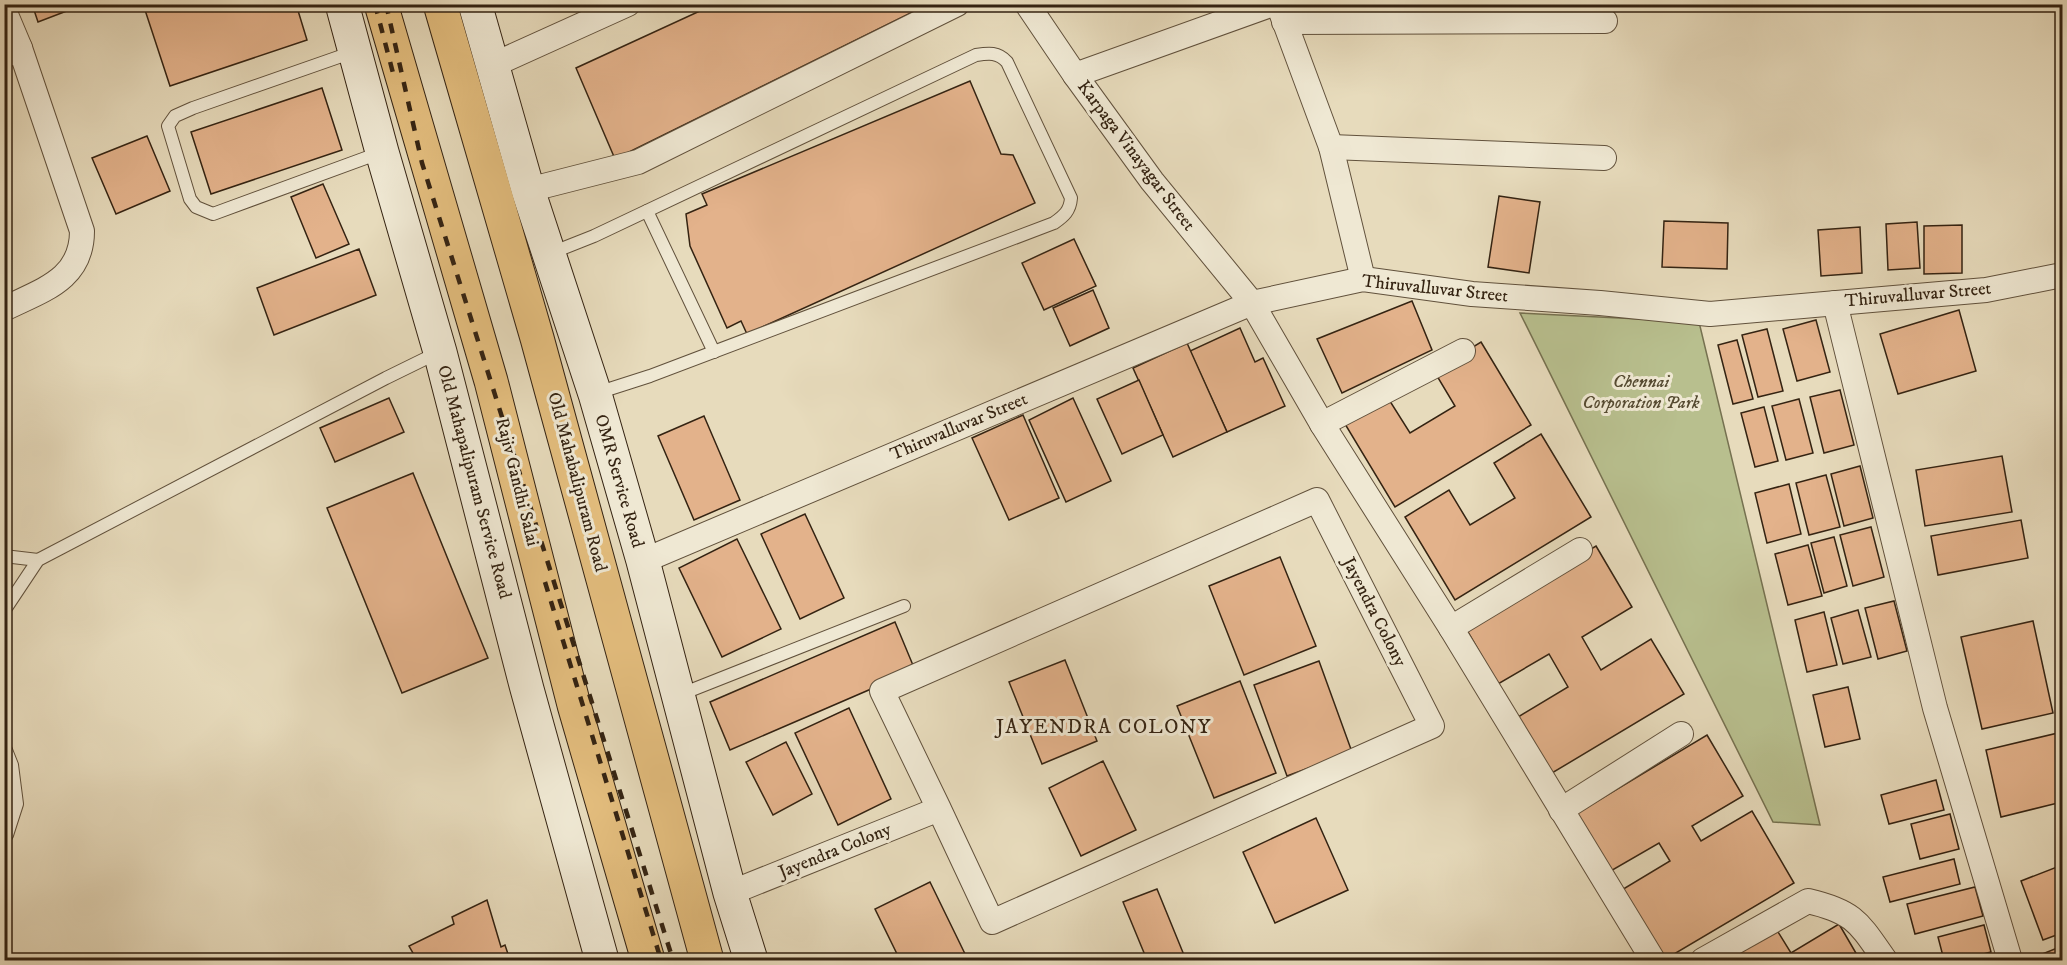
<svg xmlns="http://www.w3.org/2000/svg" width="2067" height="965" font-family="'IM FELL DW Pica',serif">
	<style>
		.green { fill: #b8bf8e; stroke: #767150; stroke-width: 1.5 }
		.building { fill: #e3b28b; stroke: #342312; stroke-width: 1.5 }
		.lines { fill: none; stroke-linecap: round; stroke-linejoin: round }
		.lane-casing { stroke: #61513c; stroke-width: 14 }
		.street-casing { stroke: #61513c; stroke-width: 26 }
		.secondary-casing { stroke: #342312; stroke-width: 35 }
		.primary-casing { stroke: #342312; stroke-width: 35 }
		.lane { stroke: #efe8d3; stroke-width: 12 }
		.street { stroke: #efe8d3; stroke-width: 24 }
		.secondary { stroke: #efe8d3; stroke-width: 33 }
		.primary { stroke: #e4be7e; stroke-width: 33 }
		.rail { stroke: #342312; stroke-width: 4.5; stroke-dasharray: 10 10; stroke-linecap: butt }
		.labels { text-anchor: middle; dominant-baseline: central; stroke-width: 6; stroke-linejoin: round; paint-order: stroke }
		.street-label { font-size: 18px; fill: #342312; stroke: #efe8d3 }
		.park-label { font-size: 18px; font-style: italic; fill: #554a31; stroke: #efe8d3 }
		.neighbourhood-label { font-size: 20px; letter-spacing: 1.5px; fill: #342312; stroke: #efe8d3 }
	</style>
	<rect width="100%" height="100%" fill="#e7dbbc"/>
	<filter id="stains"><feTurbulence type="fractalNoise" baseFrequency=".00333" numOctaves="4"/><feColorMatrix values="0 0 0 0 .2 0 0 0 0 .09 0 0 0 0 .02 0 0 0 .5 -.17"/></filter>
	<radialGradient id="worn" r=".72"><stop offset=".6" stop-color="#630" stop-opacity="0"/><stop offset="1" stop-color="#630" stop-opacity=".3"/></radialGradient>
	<polygon class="green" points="1520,313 1699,322 1820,825 1773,822"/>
	<g class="building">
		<polygon points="32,4 85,4 38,22"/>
		<polygon points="152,4 296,4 307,40 170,86 144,7"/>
		<polygon points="715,4 929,4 615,159 576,68"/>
		<polygon points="970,81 1001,154 1013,155 1035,203 747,334 741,321 727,328 690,246 686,214 707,205 702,194"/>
		<polygon points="322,88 342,150 211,194 191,132"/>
		<polygon points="147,136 170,191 116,214 92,158"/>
		<polygon points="323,184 349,244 316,258 291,197"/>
		<polygon points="1499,196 1540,202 1529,273 1488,267"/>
		<polygon points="1664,221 1728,223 1727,269 1662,267"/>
		<polygon points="1917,222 1920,268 1888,270 1886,224"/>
		<polygon points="1962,225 1962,273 1924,274 1924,226"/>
		<polygon points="1860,227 1862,273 1821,276 1818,230"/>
		<polygon points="1074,239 1096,286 1044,310 1022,263"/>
		<polygon points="359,249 376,295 274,335 257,288"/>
		<polygon points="1093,290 1109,328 1070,346 1053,308"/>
		<polygon points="1412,301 1432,350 1342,393 1317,339"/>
		<polygon points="1959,310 1976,371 1898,394 1880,334"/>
		<polygon points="1816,320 1830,372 1797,381 1783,329"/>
		<polygon points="1240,328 1255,362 1263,358 1285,406 1227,432 1190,351"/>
		<polygon points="1767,329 1783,391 1758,397 1742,335"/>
		<polygon points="1737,340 1753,399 1733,404 1718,345"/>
		<polygon points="1481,342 1531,425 1395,507 1345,424 1388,398 1410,433 1455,406 1434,371"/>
		<polygon points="1187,343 1227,432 1173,457 1133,368"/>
		<polygon points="1139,380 1163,435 1122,454 1097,399"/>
		<polygon points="1840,390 1854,445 1824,453 1810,397"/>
		<polygon points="389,398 404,432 335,462 320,428"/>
		<polygon points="1073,398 1111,481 1066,502 1029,420"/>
		<polygon points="1799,399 1813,453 1786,460 1772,406"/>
		<polygon points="1764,407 1778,461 1755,467 1741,413"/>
		<polygon points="1023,415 1059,498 1009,520 972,438"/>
		<polygon points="704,416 740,500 694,520 658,436"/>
		<polygon points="1541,434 1591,517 1455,600 1405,517 1449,490 1470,525 1515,498 1494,463"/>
		<polygon points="2002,456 2012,512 1925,526 1916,470"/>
		<polygon points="1860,466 1873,518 1844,526 1831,474"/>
		<polygon points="413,473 488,658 402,693 327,508"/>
		<polygon points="1826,475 1840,527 1809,535 1796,483"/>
		<polygon points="1789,484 1801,534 1767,543 1755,493"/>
		<polygon points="805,514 844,598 800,619 761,534"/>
		<polygon points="2021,520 2028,558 1938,575 1931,536"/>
		<polygon points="1871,527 1884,577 1853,586 1840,535"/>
		<polygon points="1834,537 1847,586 1824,593 1811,543"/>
		<polygon points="737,539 781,629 722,657 679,568"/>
		<polygon points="1808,545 1822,596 1788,605 1775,554"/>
		<polygon points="1596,546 1632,607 1582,637 1601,670 1651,639 1684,694 1552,773 1518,717 1568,687 1549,654 1498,684 1464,625"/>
		<polygon points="1280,557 1316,646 1244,675 1209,586"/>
		<polygon points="1894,601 1907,651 1878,659 1865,608"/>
		<polygon points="1858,610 1871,657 1843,664 1831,618"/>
		<polygon points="1824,612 1837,665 1807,672 1795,620"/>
		<polygon points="2033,621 2053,713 1982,729 1961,637"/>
		<polygon points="895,622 915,670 730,750 710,702"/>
		<polygon points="1065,660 1097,741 1042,764 1009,682"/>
		<polygon points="1319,661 1352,752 1287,776 1254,685"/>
		<polygon points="1240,681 1276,773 1214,798 1177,706"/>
		<polygon points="1848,687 1860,739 1825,747 1813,695"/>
		<polygon points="849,708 891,799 838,825 795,733"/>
		<polygon points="2062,732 2062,802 2001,817 1986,750"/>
		<polygon points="1707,735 1743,796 1692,826 1701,841 1752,811 1794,883 1664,960 1620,891 1670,861 1659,843 1609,872 1574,815"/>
		<polygon points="786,742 812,794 773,815 746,762"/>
		<polygon points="1103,761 1136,830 1081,856 1049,788"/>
		<polygon points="1936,780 1944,810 1889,824 1881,795"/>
		<polygon points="1950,814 1959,849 1920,859 1911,824"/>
		<polygon points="1316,818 1348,890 1275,923 1243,852"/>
		<polygon points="1954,859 1960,884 1890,902 1883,877"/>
		<polygon points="2062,865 2062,933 2043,940 2021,881"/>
		<polygon points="930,882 968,960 900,960 875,909"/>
		<polygon points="1975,887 1983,916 1915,934 1907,904"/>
		<polygon points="1157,889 1186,960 1147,960 1123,902"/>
		<polygon points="487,900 501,947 505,945 510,960 417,960 409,946 454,924 452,917"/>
		<polygon points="1839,924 1860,960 1717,960 1775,927 1791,953"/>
		<polygon points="1984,925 1991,952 1960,960 1944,960 1938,937"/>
		<polygon points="2062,946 2062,960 2042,960 2040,955"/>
	</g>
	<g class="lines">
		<g class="lane-casing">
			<g id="lane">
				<polyline points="353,52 193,108 175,116 168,126 190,199 196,207 213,214 382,152"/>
				<polyline points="647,211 714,352"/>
				<path d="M551,253L594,236L976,55C989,53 998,52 1007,62L1071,198C1070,211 1064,216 1054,223L650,376L597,393"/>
				<polyline points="4,556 38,560"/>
				<polyline points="4,611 38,560 386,378 439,352"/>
				<polyline points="679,695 904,606"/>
				<polyline points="4,745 12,765 17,804 7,835 4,836"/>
			</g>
		</g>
		<g class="street-casing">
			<g id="street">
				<polyline points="1027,4 1075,75 1152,181 1252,303 1322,424 1451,628 1653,960"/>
				<polyline points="1278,4 1331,147 1363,279"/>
				<polyline points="4,10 20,48 4,56"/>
				<polyline points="1284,22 1605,21"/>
				<polyline points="493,65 628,4"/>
				<polyline points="1075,75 1273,4"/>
				<polyline points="1331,147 1604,158"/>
				<polyline points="528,190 638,162 957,4"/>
				<polyline points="1835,303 1935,708 2010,960"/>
				<path d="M4,309C42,290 82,280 82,231L20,48"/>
				<polyline points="1322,424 1463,351"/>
				<polyline points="643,561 1252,303 1363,279 1472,294 1600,303 1710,314 1986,290 2062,275"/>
				<polyline points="1451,628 1580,550"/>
				<polyline points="1561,810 1681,734"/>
				<polyline points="730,893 939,809 992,922 1432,726 1317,500 882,691 939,809"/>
				<path d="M1703,960L1808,901C1855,912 1859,923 1885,960"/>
			</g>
		</g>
		<g class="secondary-casing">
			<g id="secondary">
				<polyline points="342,4 382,152 440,352 527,689 602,960"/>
				<polyline points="475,4 528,190 595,394 643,561 730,893 751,960"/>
			</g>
		</g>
		<g class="primary-casing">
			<g id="primary">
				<polyline points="381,4 491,381 574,705 648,960"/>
				<polyline points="440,4 537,338 707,960"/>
			</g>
		</g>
		<use href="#lane" class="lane"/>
		<use href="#street" class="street"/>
		<use href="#secondary" class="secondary"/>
		<use href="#primary" class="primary"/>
		<g class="rail">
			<polyline points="375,4 393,73"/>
			<polyline points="386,4 422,163 673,960"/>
			<polyline points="545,582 661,960"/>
		</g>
	</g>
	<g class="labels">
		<g class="street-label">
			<text transform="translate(1136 156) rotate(53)">Karpaga Vinayagar Street</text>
			<text transform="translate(1435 289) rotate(6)">Thiruvalluvar Street</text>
			<text transform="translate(1918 295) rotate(-5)">Thiruvalluvar Street</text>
			<text transform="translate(959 427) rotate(-23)">Thiruvalluvar Street</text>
			<text transform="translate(619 481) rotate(74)">OMR Service Road</text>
			<text transform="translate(474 482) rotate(75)">Old Mahapalipuram Service Road</text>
			<text transform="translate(517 482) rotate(76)">Rajiv Gandhi Salai</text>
			<text transform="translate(577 482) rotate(75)">Old Mahabalipuram Road</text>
			<text transform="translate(1374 612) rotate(63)">Jayendra Colony</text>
			<text transform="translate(835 851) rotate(-22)">Jayendra Colony</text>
		</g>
		<g class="park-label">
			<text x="1641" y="382">Chennai<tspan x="1641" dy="21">Corporation Park</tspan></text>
		</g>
		<g class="neighbourhood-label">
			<text x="1104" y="727">JAYENDRA COLONY</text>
		</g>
	</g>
	<rect width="2067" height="965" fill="none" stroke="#e7dbbc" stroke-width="24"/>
	<rect x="6" y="6" width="2055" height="953" fill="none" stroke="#342312" stroke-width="3"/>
	<rect x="12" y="12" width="2043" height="941" fill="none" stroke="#342312" stroke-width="1.5"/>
	<rect width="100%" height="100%" filter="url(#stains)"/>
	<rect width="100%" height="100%" fill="url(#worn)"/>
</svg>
